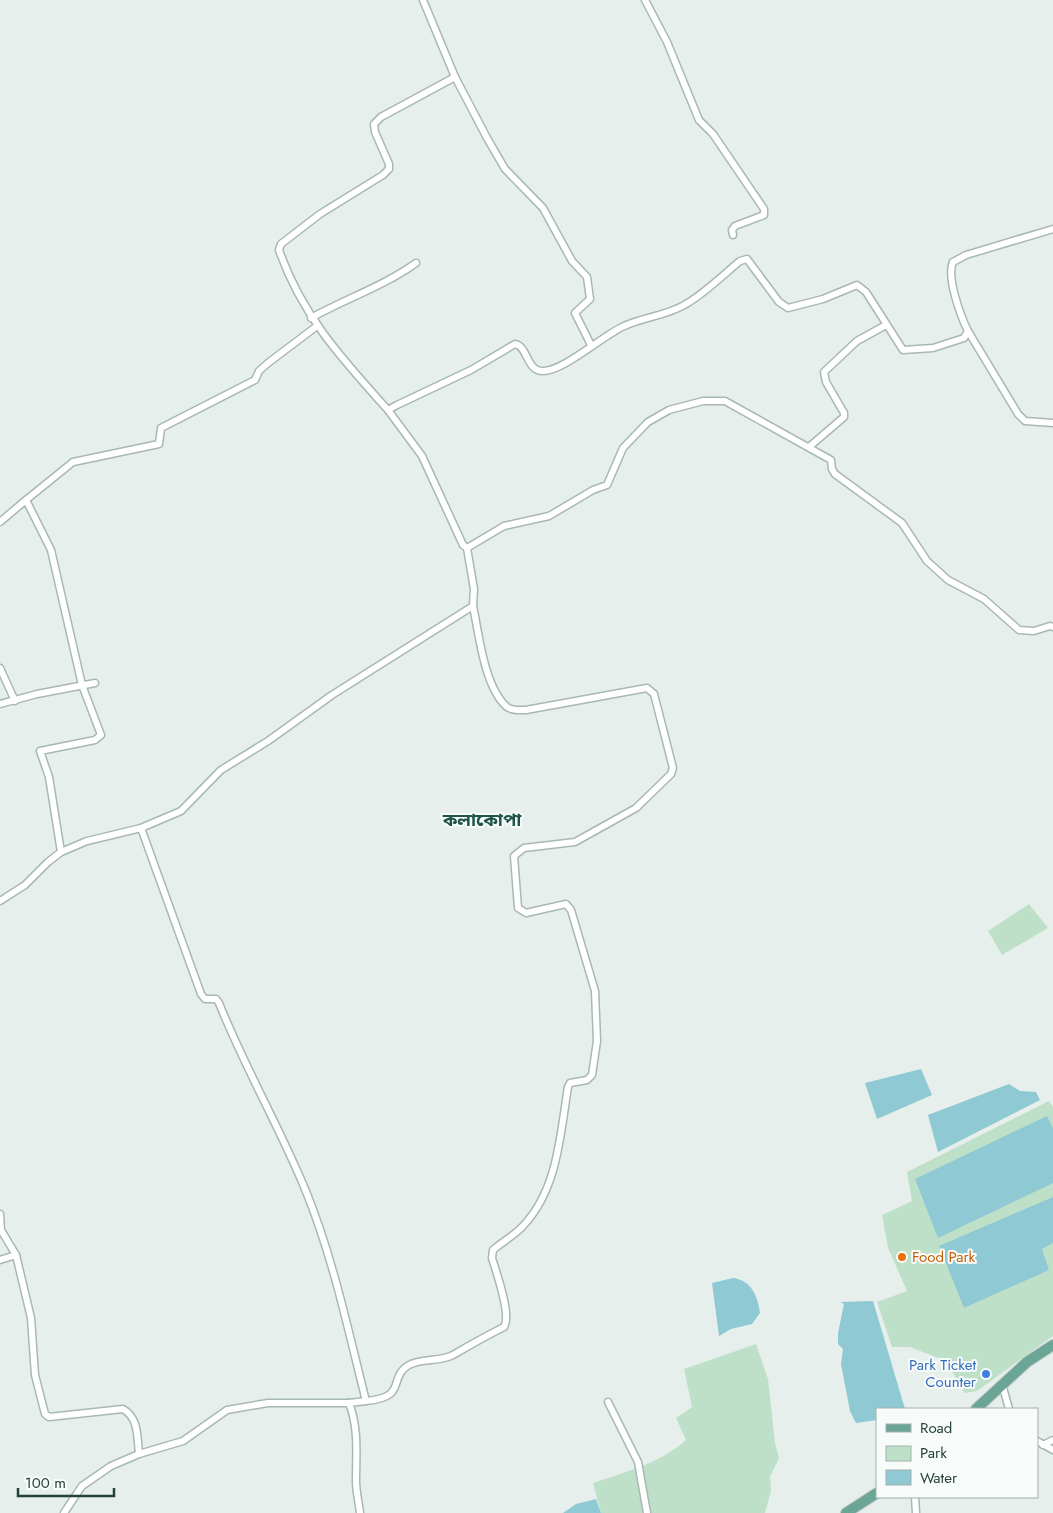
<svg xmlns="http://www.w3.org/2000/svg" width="1053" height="1513" font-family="Jost,'Noto Sans Bengali',sans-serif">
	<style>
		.green { fill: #bfe0c8 }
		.water { fill: #8ec9d4 }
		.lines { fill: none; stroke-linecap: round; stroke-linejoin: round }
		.street-casing { stroke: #a8b8b2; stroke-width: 9 }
		.primary-casing { stroke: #c2cac8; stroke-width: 12 }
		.street { stroke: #fff; stroke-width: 6 }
		.primary { stroke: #6aa596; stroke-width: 10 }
		.food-dot { fill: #e8710a; stroke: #f7fbf9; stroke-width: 2 }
		.shop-dot { fill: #3f7fe0; stroke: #f7fbf9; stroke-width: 2 }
		.labels { text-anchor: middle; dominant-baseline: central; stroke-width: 4; stroke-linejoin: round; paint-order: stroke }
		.food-label { font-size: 15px; fill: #c56008; stroke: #f7fbf9; text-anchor: start }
		.shop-label { font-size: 15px; fill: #366cbe; stroke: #f7fbf9; text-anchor: end }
		.quarter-label { font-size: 18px; font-weight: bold; fill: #1f5548; stroke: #f7fbf9 }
	</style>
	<rect width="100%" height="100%" fill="#e6efeb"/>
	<g class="green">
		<polygon points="1029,904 1048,928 1002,955 988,931"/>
		<polygon points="1049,1101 1053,1107 1053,1336 977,1391 965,1393 946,1361 910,1347 892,1347 877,1302 907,1291 888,1248 882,1215 912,1201 907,1172"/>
		<path d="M756,1344L768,1379L775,1443L779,1458L770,1477L771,1491L765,1513H601L593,1483C625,1472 661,1463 686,1440L676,1418L692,1407L684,1369Z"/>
	</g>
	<g class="water">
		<polygon points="921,1069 932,1095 877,1119 865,1083"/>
		<polygon points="1009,1084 1020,1091 1036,1092 1040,1100 938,1152 928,1115"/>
		<polygon points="1047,1116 1053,1128 1053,1183 938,1238 915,1179"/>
		<polygon points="1053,1197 1053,1243 1042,1249 1049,1270 964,1308 939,1246"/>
		<path d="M733,1278C751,1280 758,1296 760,1313L752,1324L731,1329L719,1336L712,1283Z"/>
		<polygon points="873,1301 905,1409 877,1409 877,1420 856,1423 850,1411 841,1364 843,1349 838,1344 838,1333 844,1304 840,1302"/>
		<polygon points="596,1499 601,1513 563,1513 576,1504"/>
	</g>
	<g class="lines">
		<g class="street-casing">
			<g id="street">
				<polyline points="423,0 455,77 487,138 505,169 543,208 572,261 587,277 590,299 575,313 591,345"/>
				<polyline points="645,0 667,42 699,120 713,134 764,209 764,215 735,226 732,230 733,235"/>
				<path d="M311,318C345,299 384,286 416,263"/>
				<polyline points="968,331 1018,414 1025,421 1053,423"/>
				<path d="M388,410C343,360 302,316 279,250L281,244L320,214L383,175L389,169V164L375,132L374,124L381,117L455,77"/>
				<polyline points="809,447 844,417 844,413 826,382 824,372 857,341 886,325"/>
				<polyline points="26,500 73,462 159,444 161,428 255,380 259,371 268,363 317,326"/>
				<polyline points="0,522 26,500 51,550 82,685 101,735 95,740 40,751 49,777 61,852"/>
				<path d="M467,548L463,545L422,456L388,410L397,405L471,370L515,344C528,346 526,371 543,371C563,371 600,338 622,327C642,317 667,316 686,304C705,293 723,275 740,261L747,259L779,302L788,308L823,299L857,285L866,292L903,350L933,348L964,338L968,331C961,317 946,277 953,262L966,255L1053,229"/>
				<polyline points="0,668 15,701"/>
				<polyline points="0,704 37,694 95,683"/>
				<polyline points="0,901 25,885 48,862 61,852 87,841 141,828"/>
				<polyline points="0,1214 1,1230 16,1255"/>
				<path d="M0,1260L16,1255L31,1318L35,1375L45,1414L49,1417L123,1409C139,1418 137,1437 139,1454"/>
				<polyline points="1002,1384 1009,1409"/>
				<path d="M366,1401C409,1397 387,1378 409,1365C421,1358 440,1362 453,1355C470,1345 486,1336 504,1327C512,1315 496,1272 492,1258L493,1250C502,1242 515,1235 523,1226C558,1189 560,1135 568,1087L570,1083L587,1080L592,1075L597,1041L595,991L571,910L566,904L526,913L518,908L514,856L524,848L575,842L636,808L671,774L673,768L654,694L647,688L526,710C520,710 512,711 507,707C484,687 479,634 473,606"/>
				<polyline points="608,1402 638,1462 647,1513"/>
				<polyline points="1037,1441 1053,1450"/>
				<polyline points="1043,1445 1053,1440"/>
				<polyline points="915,1497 916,1513"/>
				<polyline points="64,1513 82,1486 111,1466 139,1454 183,1441 227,1410 268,1403 349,1403"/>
				<path d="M360,1513C359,1503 356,1492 356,1481C356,1455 359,1428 349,1403L366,1401C348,1330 333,1257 305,1189C279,1126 244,1066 219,1003L216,999H205L201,994L141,828L181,811L221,770L268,741L332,695L473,606L474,589L467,548L504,526L549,516L593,490L607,485L623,448L648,422L669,410L703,401H725L831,460L832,469L835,474L902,523L927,561L948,580L984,599L1019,630L1034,631L1050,626L1053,627"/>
			</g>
		</g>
		<g class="primary-casing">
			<g id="primary">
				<polyline points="976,1409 1027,1362 1053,1345"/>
				<polyline points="846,1513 877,1493"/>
			</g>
		</g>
		<use href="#street" class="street"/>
		<use href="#primary" class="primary"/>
	</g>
	<circle class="food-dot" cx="902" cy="1257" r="5"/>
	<circle class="shop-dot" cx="986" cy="1374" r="5"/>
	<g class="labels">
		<g class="food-label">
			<text x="912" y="1257">Food Park</text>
		</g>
		<g class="shop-label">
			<text x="976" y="1365">Park Ticket<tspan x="976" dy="17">Counter</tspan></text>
		</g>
		<g class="quarter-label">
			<text x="482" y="820">কলাকোপা</text>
		</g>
	</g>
	<rect x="876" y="1408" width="162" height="90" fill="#f7fbf9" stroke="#a3b1ad"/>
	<rect x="886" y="1424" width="25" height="8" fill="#6aa596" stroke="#a3b1ad"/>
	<text x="920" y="1433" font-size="15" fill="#24423a">Road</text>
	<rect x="886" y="1446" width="25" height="15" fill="#bfe0c8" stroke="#a3b1ad"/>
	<text x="920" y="1458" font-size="15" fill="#24423a">Park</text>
	<rect x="886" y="1470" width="25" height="15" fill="#8ec9d4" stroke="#a3b1ad"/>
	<text x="920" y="1483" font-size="15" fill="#24423a">Water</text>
	<path d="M18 1488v8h96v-8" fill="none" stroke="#24423a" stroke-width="2.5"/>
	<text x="25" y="1488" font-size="15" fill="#24423a" stroke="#f7fbf9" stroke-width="4" paint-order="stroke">100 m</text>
</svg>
